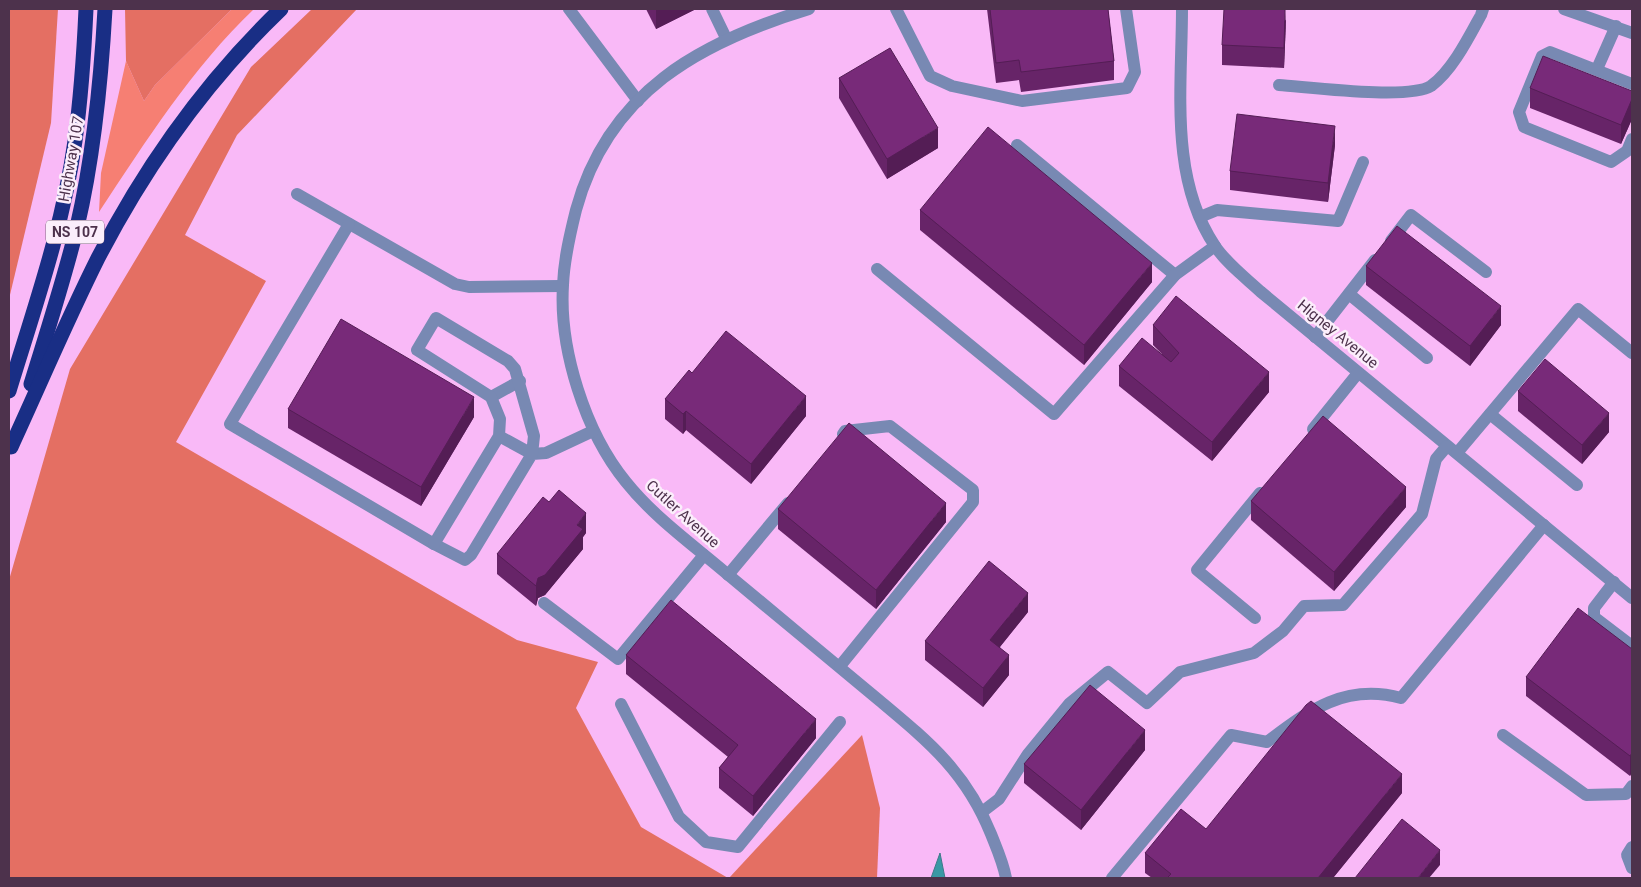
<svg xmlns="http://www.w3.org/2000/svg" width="1641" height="887" font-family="Roboto,sans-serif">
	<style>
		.green { fill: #f67f73 }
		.forest { fill: #e46f63 }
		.water { fill: #3a98a5; stroke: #40798a }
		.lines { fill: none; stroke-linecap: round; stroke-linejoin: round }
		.minor { stroke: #7889b3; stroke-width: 12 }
		.highway { stroke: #192e85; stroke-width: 15 }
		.wall { fill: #672468 }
		.shaded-wall { fill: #541d55 }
		.building { fill: #782a79; stroke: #541d55 }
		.labels { text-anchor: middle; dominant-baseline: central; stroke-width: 5; stroke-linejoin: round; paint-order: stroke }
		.shield { fill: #fbeefb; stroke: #816a80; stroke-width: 1 }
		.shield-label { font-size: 14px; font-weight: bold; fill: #4d324c }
		.street-label { font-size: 15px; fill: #4d324c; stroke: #fbeefb }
	</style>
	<rect width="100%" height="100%" fill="#f9b9f7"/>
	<path class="green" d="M232,9H254C192,68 146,141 99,212L101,173L126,61L144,101L155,85Z"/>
	<g class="forest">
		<polygon points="9,9 58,9 51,123 9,299"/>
		<polygon points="125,9 232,9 155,85 144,101 126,61"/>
		<polygon points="312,9 357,9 237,135 185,235 266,281 176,442 517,640 598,662 576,708 641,827 728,878 9,878 9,580 70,369 251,67"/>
		<polygon points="862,735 880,808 877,878 729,878"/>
	</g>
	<polygon class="water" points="940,853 945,878 931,878"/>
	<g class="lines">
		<g class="minor">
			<polyline points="569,9 638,101"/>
			<polyline points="712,9 726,38"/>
			<path d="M809,9C700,42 608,92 576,210C570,234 564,259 563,285C559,349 585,432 626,482C654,517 692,544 726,573C777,616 829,658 880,701C929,742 966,772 991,834C997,849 1003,862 1006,878"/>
			<polyline points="896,9 930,76 952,86 1022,101 1127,88 1135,72 1126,9"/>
			<path d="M1182,9C1182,87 1169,178 1215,246C1227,264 1246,278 1261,292L1632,598"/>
			<polyline points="1564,9 1632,33"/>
			<polyline points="1597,69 1616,26"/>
			<polyline points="1632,84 1550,52 1542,56 1519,112 1524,127 1611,162 1627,151 1632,139"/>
			<path d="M1279,85C1309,87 1409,100 1431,86C1452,71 1469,37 1481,15L1483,9"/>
			<polyline points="1017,145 1175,275"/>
			<polyline points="297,194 455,284 469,287 562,286"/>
			<polyline points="1200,217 1217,210 1338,221 1363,162"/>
			<polyline points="349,224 230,424 434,544 465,560 471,555 532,454 546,453 593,431"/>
			<polyline points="1391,241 1411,215 1486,272"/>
			<polyline points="877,269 1054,414 1175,275 1215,246"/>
			<polyline points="1349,294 1427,358"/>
			<polyline points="1315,337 1375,260"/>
			<polyline points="491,397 520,381"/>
			<polyline points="1490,414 1577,485"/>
			<polyline points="1313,429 1358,373"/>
			<polyline points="1457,453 1578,309 1632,353"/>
			<polyline points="434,544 499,436 500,419 491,397 417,350 436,318 508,361 515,369 534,436 532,454 499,436"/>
			<polyline points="728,575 788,503"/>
			<polyline points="1614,582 1594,608 1594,617 1632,646"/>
			<polyline points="544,603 618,659 704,555"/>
			<polyline points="1255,618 1197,570 1260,493"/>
			<polyline points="840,666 973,502 973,490 890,426 845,431 843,434"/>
			<polyline points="621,704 679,817 706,842 738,847 840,722"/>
			<polyline points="1503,735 1586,795 1626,794 1632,786"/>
			<polyline points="982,812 999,799 1028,754 1069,704 1108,672 1147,703 1180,672 1254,653 1283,631 1304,606 1343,605 1422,514 1436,459 1447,446"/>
			<polyline points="1632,847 1627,855 1632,868"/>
			<path d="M1112,878L1231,735L1267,742C1309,710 1346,683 1401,698L1544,525"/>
		</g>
		<g class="highway">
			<path d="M31,384C47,332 64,280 77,227C94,155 101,82 105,9"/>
			<path d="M9,391C34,309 63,227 75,141C81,97 84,53 86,9"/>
			<path d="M11,447C40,384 67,320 98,258C145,167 207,80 281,9"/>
		</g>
	</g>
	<g class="wall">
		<polygon points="646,9 696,9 656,29"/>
		<polygon points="987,9 1108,9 1114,61 1114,80 1021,92 1019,80 996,83"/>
		<polygon points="1286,20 1284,68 1222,65 1222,45"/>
		<polygon points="839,78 938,148 887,179 839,98"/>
		<polygon points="1530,88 1632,91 1632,119 1621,144 1530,108"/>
		<polygon points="1335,145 1328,202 1230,190 1230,171"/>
		<polygon points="920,210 1152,282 1084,365 920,230"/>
		<polygon points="1366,266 1501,325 1470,366 1366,285"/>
		<polygon points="1153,325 1269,392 1212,461 1119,386 1119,366 1162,354 1153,345"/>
		<polygon points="692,373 806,416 751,484 686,430 683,434 665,419 665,399"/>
		<polygon points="1518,391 1609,432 1582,464 1518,411"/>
		<polygon points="288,409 474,417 421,506 288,428"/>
		<polygon points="1251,501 1406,507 1334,591 1251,520"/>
		<polygon points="778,509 946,522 876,609 778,529"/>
		<polygon points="586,533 583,537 583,549 545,595 538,598 536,606 497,574 497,554"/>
		<polygon points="1028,612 1000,647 1009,675 983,707 925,660 925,641"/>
		<polygon points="1632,649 1632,772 1630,776 1526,696 1526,677"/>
		<polygon points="626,655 816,738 753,816 719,788 719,768 728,757 626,674"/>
		<polygon points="1145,750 1081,830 1024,783 1024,764"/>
		<polygon points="1402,793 1333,878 1152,878 1145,873 1145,853 1206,829"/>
	</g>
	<g class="shaded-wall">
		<polygon points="656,9 696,9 656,29"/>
		<polygon points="1286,9 1286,20 1284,68 1284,48"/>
		<polygon points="1632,99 1632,119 1621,144 1621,125"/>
		<polygon points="1335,126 1335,145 1328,202 1328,183"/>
		<polygon points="938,128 938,148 887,179 887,159"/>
		<polygon points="1152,263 1152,282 1084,365 1084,345"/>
		<polygon points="1501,306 1501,325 1470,366 1470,346"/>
		<polygon points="1269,372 1269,392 1212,461 1212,442"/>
		<polygon points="806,396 806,416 751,484 751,464"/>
		<polygon points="474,397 474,417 421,506 421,487"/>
		<polygon points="686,411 686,430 683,434 683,414"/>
		<polygon points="1609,413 1609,432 1582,464 1582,445"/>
		<polygon points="1406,487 1406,507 1334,591 1334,572"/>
		<polygon points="946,503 946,522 876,609 876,590"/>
		<polygon points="586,513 586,533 583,537 583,549 545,595 538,598 536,606 536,586 538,578"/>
		<polygon points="1028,593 1028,612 990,659 990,640"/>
		<polygon points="1009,655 1009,675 983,707 983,688"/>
		<polygon points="816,719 816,738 753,816 753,796"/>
		<polygon points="1145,730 1145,750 1081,830 1081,810"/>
		<polygon points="1632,753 1632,772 1630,776 1630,756"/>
		<polygon points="1402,774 1402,793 1333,878 1318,878"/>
		<polygon points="1440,850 1440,865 1429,878 1418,878"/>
	</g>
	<g class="building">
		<polygon points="990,9 1108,9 1114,61 1021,72 1019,60 996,63"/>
		<polygon points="1224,9 1285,9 1284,48 1222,45"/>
		<polygon points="890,48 938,128 887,159 839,78"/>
		<polygon points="1543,56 1632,91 1632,99 1621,125 1530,88"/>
		<polygon points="1237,114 1335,126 1328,183 1230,171"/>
		<polygon points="988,127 1152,263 1084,345 920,210"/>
		<polygon points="1397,226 1501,306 1470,346 1366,266"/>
		<polygon points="1176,296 1269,372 1212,442 1119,366 1142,338 1171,362 1179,353 1153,325"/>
		<polygon points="341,319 474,397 421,487 288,409"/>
		<polygon points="726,331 806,396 751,464 686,411 683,414 665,399 689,370 692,373"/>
		<polygon points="1545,359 1609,413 1582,445 1518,391"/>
		<polygon points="1323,416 1406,487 1334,572 1251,501"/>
		<polygon points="849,423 946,503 876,590 778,509"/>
		<polygon points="559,490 586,513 577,525 583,529 545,575 538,578 536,586 497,554 543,497 549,502"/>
		<polygon points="989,561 1028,593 990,640 1009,655 983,688 925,641"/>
		<polygon points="671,600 816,719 753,796 719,768 738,745 626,655"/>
		<polygon points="1578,608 1632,649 1632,753 1630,756 1526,677"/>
		<polygon points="1090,685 1145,730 1081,810 1024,764"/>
		<polygon points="1311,701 1402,774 1318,878 1167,878 1171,874 1145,853 1181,809 1206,829 1306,705"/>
		<polygon points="1402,819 1440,850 1418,878 1355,878"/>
	</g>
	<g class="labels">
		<rect class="shield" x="46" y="220.5" width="58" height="23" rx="4"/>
		<g class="shield-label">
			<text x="75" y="232">NS 107</text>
		</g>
		<g class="street-label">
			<text transform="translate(71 159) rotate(-80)">Highway 107</text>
			<text transform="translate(1338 334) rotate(39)">Higney Avenue</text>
			<text transform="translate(683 514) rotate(42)">Cutler Avenue</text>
		</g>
	</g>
	<rect width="1641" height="887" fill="none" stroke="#4d324c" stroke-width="20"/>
</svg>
